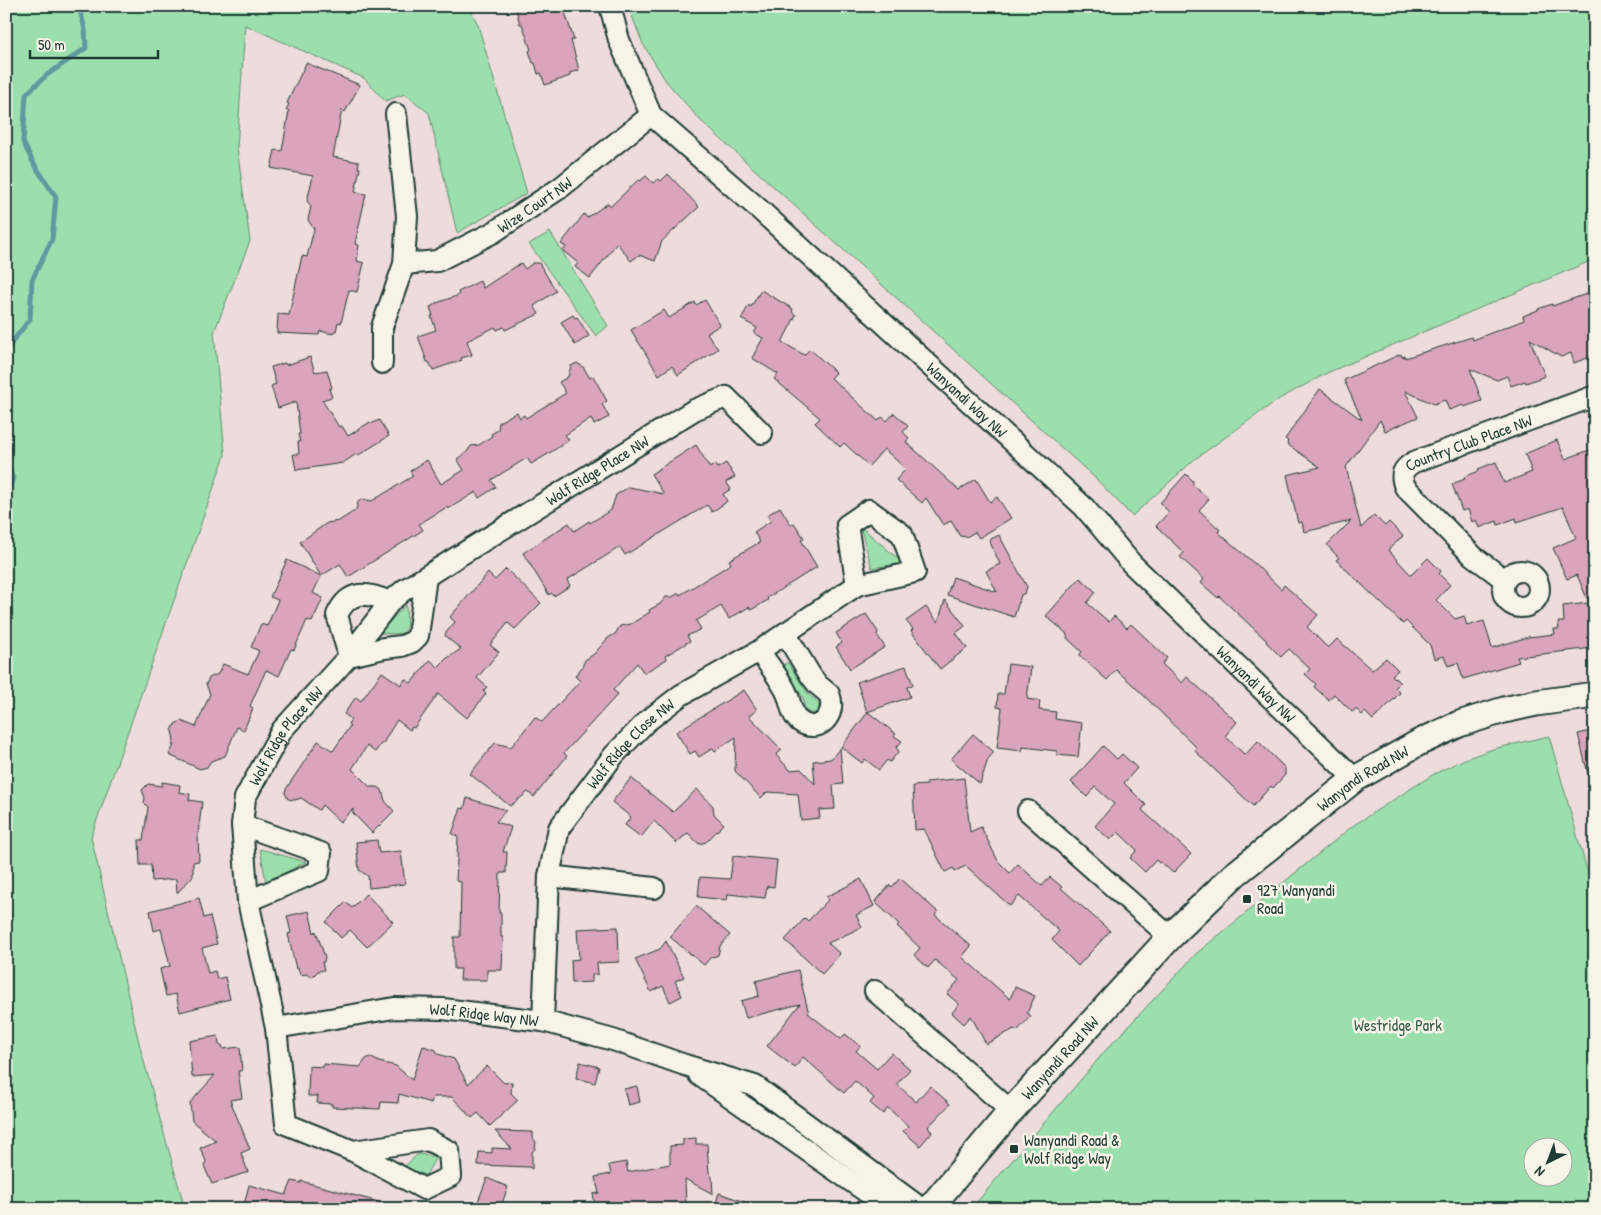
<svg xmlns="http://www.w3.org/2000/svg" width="1601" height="1215" font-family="'Patrick Hand',sans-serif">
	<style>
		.green { fill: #9be0ac; stroke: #5d8e70; fill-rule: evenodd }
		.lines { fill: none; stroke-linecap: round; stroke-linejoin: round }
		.stream { stroke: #5f98a1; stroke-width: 5 }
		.building { fill: #daa4bc; stroke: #1f3d34 }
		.minor-casing { stroke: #1f3d34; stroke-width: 24 }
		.tertiary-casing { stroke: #1f3d34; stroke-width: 29 }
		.minor { stroke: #f7f3e8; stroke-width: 20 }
		.tertiary { stroke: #f7f3e8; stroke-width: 25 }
		.poi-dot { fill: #1f3d34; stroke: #f7f3e8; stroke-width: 2 }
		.labels { text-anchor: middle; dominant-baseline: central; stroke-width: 5; stroke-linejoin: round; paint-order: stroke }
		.street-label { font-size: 16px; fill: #1f3d34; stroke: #f7f3e8 }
		.poi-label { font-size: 16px; fill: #1f3d34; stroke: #f7f3e8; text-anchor: start }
		.park-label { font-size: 16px; fill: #385e4c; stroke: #f7f3e8 }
	</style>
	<rect width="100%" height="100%" fill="#eedbdb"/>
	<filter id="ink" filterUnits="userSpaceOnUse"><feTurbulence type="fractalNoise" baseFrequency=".02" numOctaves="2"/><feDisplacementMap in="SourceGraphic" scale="10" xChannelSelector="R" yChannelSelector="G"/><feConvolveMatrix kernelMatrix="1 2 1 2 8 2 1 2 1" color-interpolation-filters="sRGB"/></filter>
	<g filter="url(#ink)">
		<g class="green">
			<polygon points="6,6 469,6 478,25 527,193 457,233 429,113 405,94 385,101 364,78 245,25 237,148 250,241 214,332 225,455 91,837 140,1047 185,1209 6,1209"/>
			<polygon points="628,6 1595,6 1595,259 1329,372 1279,399 1195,459 1132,516 1094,477 700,120 666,81 643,44"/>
			<polygon points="550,232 608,326 596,336 529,244"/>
			<polygon points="860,526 903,563 872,568"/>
			<path d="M406,605C407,635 410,635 379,633Z"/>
			<polygon points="785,663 788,663 809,695 818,702 819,708 815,713 809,713 805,709 803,698 784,666"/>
			<path d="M1549,736L1588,874L1595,881V1209H971L1106,1050L1197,953L1354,825L1434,774L1465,759L1493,749ZM1534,1148H1564V1178H1534Z"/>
			<polygon points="260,849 306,862 266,882"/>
			<polygon points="418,1154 436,1157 426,1175 403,1168"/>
		</g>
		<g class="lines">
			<g class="stream">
				<polyline points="6,350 30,319 32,280 52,239 56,197 34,164 23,142 26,94 47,75 86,48 85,30 79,6"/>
				<polyline points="6,464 13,478 6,500"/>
			</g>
		</g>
		<g class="building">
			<polygon points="515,6 563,6 574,40 571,40 579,70 570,73 570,76 545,85 541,73 538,74 535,63 533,63 529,51 531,50 522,24 520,24"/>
			<polygon points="306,63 360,85 345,112 342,110 333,157 359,162 358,168 360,168 355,192 366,194 355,244 359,245 357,261 364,263 357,292 349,290 341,323 338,322 336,331 334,331 333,334 320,331 319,335 277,333 278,314 289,315 302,256 307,257 314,229 308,220 311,206 307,201 313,176 271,168 275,150 282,151 289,111 286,110 289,104 287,103"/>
			<polygon points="668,174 699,207 662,241 655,261 639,255 631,261 617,243 590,278 575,267 578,263 563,251 566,247 561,244 584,214 587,218 608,203 611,206 638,180 640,181 646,176 653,183 658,179 661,181"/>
			<polygon points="521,263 525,269 533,263 539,263 556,291 534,306 539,314 505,330 504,327 497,330 495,327 467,341 472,355 461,358 462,360 433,370 429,362 427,362 418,336 436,330 431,316 433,316 430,307 434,305 434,304 459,295 458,292 480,281 483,288"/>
			<polygon points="761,290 793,309 792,312 796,315 782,342 804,355 810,349 836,373 831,378 878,421 882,417 887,421 894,413 908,426 903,432 909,438 906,442 959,490 976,479 990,502 997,497 1011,518 979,538 975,532 966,537 960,536 951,521 943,525 926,498 922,503 896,480 906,469 884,449 869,466 844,443 840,447 815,423 820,418 774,379 778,374 752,358 763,338 754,333 757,328 741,319 749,305 751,307"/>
			<polygon points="1595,291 1595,355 1574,363 1571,353 1561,357 1530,339 1545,376 1526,383 1525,381 1511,386 1507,376 1497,380 1470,369 1482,401 1464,407 1463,405 1449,410 1445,400 1434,404 1405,391 1418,417 1385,431 1380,420 1346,467 1361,528 1374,515 1385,526 1389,522 1403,536 1388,550 1411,575 1428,558 1441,571 1439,574 1450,585 1436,600 1455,619 1464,616 1467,626 1484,621 1492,648 1528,637 1555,634 1554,629 1559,629 1558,622 1564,622 1563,606 1589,603 1577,575 1567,579 1553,548 1576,538 1563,507 1517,522 1516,518 1498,525 1497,521 1479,528 1476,520 1472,522 1468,509 1462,511 1452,484 1465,479 1464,477 1479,471 1478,469 1496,462 1504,483 1532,472 1525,454 1557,440 1565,459 1595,448 1595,631 1591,631 1593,648 1517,657 1519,662 1463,679 1458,663 1448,666 1444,656 1434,659 1430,645 1406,621 1403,624 1336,560 1339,558 1327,545 1351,521 1304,532 1302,522 1298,523 1287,475 1320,467 1287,444 1288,441 1285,439 1320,389 1362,420 1344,380 1401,354 1402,357 1405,356 1405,358 1472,337 1473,340 1524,320 1523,316 1538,310 1538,309 1552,304 1552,306"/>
			<polygon points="705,300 720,325 707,333 718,349 678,375 672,366 659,375 631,330 664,310 669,318 695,302 696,305"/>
			<polygon points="573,315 575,318 577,317 589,336 575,345 561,322"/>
			<polygon points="310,357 315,372 327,370 332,388 329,389 332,397 322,400 339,427 342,426 348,436 370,422 371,424 379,420 389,436 357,456 356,454 343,463 296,470 293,454 299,454 298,442 300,442 298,434 300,434 296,402 278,408 271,386 276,384 271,367 285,363 286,365"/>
			<polygon points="577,363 583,367 590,378 593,376 607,401 602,404 609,417 594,425 591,418 565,435 569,440 548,454 531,464 527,458 491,480 496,487 479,498 476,492 448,509 447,507 419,524 423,530 348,577 340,564 321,576 300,542 327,523 339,521 356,510 358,502 362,499 372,501 413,476 410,471 427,460 441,484 464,470 457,459 467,452 471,446 479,445 492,436 491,434 498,430 499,422 517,412 520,418 524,415 526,418 566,393 559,382 568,377 571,366"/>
			<polygon points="696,445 710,468 715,464 718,468 726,463 735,477 726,482 731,489 723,494 727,501 725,503 712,512 707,505 625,555 620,547 567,580 570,586 554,596 551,593 549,595 523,553 569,523 574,531 589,521 590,523 611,510 616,495 629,487 664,494 651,474"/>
			<polygon points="1186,474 1193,481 1193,485 1209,499 1199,510 1220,530 1218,532 1256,565 1281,589 1284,585 1318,615 1307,627 1328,648 1337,639 1372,670 1386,658 1398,670 1392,675 1400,683 1395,688 1400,693 1373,720 1365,712 1362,715 1356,709 1352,712 1334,694 1329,700 1314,687 1316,684 1305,674 1310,669 1289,649 1281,657 1266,642 1267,641 1219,596 1218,598 1201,583 1204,579 1180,557 1184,553 1156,526 1169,512 1160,503"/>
			<polygon points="780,507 791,525 794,523 804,538 801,540 817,567 767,598 768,600 751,610 749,607 729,619 721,606 696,621 701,629 687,636 690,641 665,656 667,659 644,673 637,663 613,690 618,694 564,753 567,756 534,797 528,792 510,806 470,774 495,743 511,747 535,717 542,722 580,681 575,676 582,667 585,660 594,654 608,638 615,634 620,626 631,624 650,612 649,610 660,604 666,597 672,597 679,593 680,595 731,564 729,560 760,542 754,532 771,521 767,515"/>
			<polygon points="999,535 1027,587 1025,593 1021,595 1014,617 947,595 953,577 997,592 986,571 1000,564 989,540"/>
			<polygon points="287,560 321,576 313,593 323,598 312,622 307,620 294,650 291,649 279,676 266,670 250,706 253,708 244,730 237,727 225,756 211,761 207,767 200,769 169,755 174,745 172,745 174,740 172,731 175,724 181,721 196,727 210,694 206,684 209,678 218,674 223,664 248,674 259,651 251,647 261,624 267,626 278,600 270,597"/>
			<polygon points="506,569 541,603 515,629 508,623 490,645 499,652 477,678 487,687 483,691 486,694 467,718 438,694 414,728 412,727 410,730 397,720 387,736 384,742 381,744 375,752 367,746 352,769 370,787 378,787 382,790 385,801 394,811 372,833 353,813 353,809 340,822 322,805 319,810 301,798 295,800 288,799 285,793 286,789 318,741 333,751 350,726 348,724 351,719 344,714 356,697 361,701 382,672 401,685 405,679 411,683 430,660 438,667 446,659 461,649 446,637 445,634 455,622 450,617 488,573 495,580"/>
			<polygon points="1080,578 1096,592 1087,603 1109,622 1114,616 1127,628 1131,624 1167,658 1162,664 1182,683 1187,677 1237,722 1225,736 1245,755 1258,741 1285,768 1285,775 1273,788 1271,786 1253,806 1195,751 1197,748 1192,743 1132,684 1116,670 1107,680 1079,655 1082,652 1068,639 1066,633 1046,616"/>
			<polygon points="945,600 965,626 956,633 967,648 940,669 911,631 913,629 906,621 926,607 938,622"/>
			<polygon points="866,614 878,632 877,635 885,647 850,669 836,647 842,643 836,633"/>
			<polygon points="1008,664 1031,667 1027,699 1040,701 1039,710 1056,712 1055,719 1082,723 1078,757 1057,755 1057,751 1023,747 1022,751 997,748 1002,708 997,707 998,694 1004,694"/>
			<polygon points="906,666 913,685 907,687 910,697 867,712 857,682"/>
			<polygon points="744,690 757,710 749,716 782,750 776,755 790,770 801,769 815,784 813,761 831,759 840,748 843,784 833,785 835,809 819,810 820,818 801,820 798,794 767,792 761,798 735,771 736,737 715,751 713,748 699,757 695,751 690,754 676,732"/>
			<polygon points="868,712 896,734 894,736 902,741 896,748 899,751 890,762 887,760 879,770 865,759 862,763 841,747"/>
			<polygon points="1595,730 1595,782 1590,782 1578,734"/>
			<polygon points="973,734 994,752 988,759 980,784 951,759"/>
			<polygon points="1103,746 1117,759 1122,754 1137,768 1124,783 1146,805 1142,810 1191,854 1173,873 1161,862 1159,863 1156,860 1145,872 1130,858 1137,850 1118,832 1110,840 1095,826 1114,804 1095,787 1087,797 1071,782"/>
			<polygon points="631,778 673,812 697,789 713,806 714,814 724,824 706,842 699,844 688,833 676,843 654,821 641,837 625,825 631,817 612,802"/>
			<polygon points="964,778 970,832 981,827 998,861 1010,873 1018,864 1042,886 1050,877 1062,887 1061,888 1110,931 1078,966 1052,940 1059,931 1019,896 1010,906 966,866 955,871 953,868 945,872 924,829 915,830 913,786 927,785 927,782"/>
			<polygon points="162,782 180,785 179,792 190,794 189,800 202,802 198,834 199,861 193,862 193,876 177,893 176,879 152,881 151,865 140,865 139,840 143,840 148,807 144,803 145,798 142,790 148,784 162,786"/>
			<polygon points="467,798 506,810 496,822 511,827 503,852 507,852 506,873 500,873 499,913 501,913 501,937 503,937 502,970 487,970 487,980 460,980 461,969 454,969 454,937 460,937 461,882 456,881 458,836 452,834 461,808 464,809"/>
			<polygon points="377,840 379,853 401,851 405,884 369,888 368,876 359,870 356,842"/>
			<polygon points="733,856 777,860 774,887 767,886 765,898 728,894 727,900 698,897 700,877 730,879"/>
			<polygon points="900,878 938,912 935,915 971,946 962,957 1010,999 1015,987 1035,996 1027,1013 1031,1016 1017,1031 1014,1029 986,1044 971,1016 964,1024 952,1013 959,1004 947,994 959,980 935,960 928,968 914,955 920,948 897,926 899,924 875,902 890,885 892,887"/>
			<polygon points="861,879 874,906 856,915 862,927 828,943 840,954 822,974 785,940 805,918 808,921 828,900 826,897"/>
			<polygon points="366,894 393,922 367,947 350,930 341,938 326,922 346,902 352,908"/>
			<polygon points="199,898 204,918 210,916 217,944 202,948 208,973 215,971 217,979 225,977 230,999 180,1012 176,994 166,996 160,969 170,966 161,929 154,931 150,911"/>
			<polygon points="696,906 730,935 720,946 718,955 710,958 704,965 670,937"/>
			<polygon points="309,911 314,933 316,931 325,957 324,962 322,962 324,970 318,971 312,977 306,974 300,975 298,968 296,969 288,934 291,933 287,916"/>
			<polygon points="618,927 619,962 597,963 598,974 592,975 592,982 572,983 571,960 579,959 577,929"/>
			<polygon points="666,941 684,977 675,981 682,996 670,1002 663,986 651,992 635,959 660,949"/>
			<polygon points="798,970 809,1014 841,1039 845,1034 860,1046 856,1051 877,1069 891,1053 910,1069 897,1084 916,1102 930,1086 950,1104 928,1127 932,1132 920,1146 903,1131 908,1126 888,1108 883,1114 870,1103 874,1098 855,1081 844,1093 803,1057 795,1068 767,1046 800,1004 746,1018 741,1001 759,996 756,981"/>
			<polygon points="218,1036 219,1045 222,1045 223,1049 240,1047 242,1071 238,1071 242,1098 230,1100 250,1149 241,1153 248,1172 212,1184 204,1166 206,1161 200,1148 216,1141 192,1121 190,1103 215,1075 192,1077 189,1041"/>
			<polygon points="423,1046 436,1050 438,1054 454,1059 468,1084 487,1066 504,1083 512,1082 511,1093 518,1100 490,1126 478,1113 472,1118 452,1097 433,1097 431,1103 399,1094 398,1103 381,1102 380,1109 332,1107 332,1104 317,1103 318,1096 308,1096 309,1066 323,1067 323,1064 360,1067 366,1059 370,1057 379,1062 396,1066 412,1080"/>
			<polygon points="580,1062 599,1067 595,1083 576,1078"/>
			<polygon points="637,1086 640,1102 628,1105 624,1089"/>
			<polygon points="495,1131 533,1132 533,1138 536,1142 535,1149 532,1152 532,1169 529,1167 478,1165 479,1152 492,1153 492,1148 512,1149"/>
			<polygon points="696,1138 696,1144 707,1144 709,1172 712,1177 713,1194 685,1179 686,1206 658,1209 596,1209 593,1194 599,1193 595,1177 611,1174 609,1165 626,1162 628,1172 670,1164 670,1146 683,1145 683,1139"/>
			<polygon points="487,1178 508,1187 500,1209 489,1209 477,1204"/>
			<polygon points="292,1181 301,1183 301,1181 386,1204 385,1209 243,1209 249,1185 286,1195"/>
			<polygon points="719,1193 759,1207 758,1209 714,1209"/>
		</g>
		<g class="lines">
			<g class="minor-casing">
				<g id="minor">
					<path id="s1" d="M610,6L619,40L651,115L759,209L1084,507L1132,564L1355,779"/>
					<path id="s2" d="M404,264L437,261L494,232L560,188L651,115"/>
					<polyline points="382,363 382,327 404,264 407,216 396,114"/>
					<circle cx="1521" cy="589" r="18"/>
					<path id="s3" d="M1505,580L1473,556L1405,487C1400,475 1402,469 1414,462L1595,396"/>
					<path d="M390,602C367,592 349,589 337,615L349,656L384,648L402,646L412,642L418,636L426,577"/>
					<path d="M759,651C768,664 783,682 788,696C791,705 792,715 799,721C818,736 838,715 829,694L818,685L811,676L785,633"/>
					<polyline points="1028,811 1170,937"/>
					<polyline points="242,825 321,853 319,871 248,901"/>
					<polyline points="549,876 654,888"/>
					<polyline points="875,991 1011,1111"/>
					<path id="s4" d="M543,1021L549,876L559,828L614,755L646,722L681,695L759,651L857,585L915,572L902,534L869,510L847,525L857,585"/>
					<path id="s5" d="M276,1028L394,1008L443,1009L543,1021L613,1040L685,1065L755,1086L922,1209"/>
					<polyline points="699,1075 891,1209"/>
					<path id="s6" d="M353,1151L428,1140L449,1151L451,1176L424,1189L353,1151L286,1124L276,1028L248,901L242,825L245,798L282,730L349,656L390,602L404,590L694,410L726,397L762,433"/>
				</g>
			</g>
			<g class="tertiary-casing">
				<g id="tertiary">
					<path id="s7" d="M929,1209L1011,1111L1170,937L1234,875L1355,779L1418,743L1459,724L1504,710L1536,703L1595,695"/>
				</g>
			</g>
			<use href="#minor" class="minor"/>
			<use href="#tertiary" class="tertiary"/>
		</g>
	</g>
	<g class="poi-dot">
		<rect x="1242" y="894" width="10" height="10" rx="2.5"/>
		<rect x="1009" y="1144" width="10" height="10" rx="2.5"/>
	</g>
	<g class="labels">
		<g class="street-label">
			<text stroke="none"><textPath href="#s2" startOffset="146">Wize Court NW</textPath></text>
			<text stroke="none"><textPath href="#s1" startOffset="542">Wanyandi Way NW</textPath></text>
			<text stroke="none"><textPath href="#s3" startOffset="225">Country Club Place NW</textPath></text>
			<text stroke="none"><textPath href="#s6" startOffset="1128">Wolf Ridge Place NW</textPath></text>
			<text stroke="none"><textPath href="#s1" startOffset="948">Wanyandi Way NW</textPath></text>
			<text stroke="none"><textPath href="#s6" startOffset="712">Wolf Ridge Place NW</textPath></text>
			<text stroke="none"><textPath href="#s4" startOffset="305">Wolf Ridge Close NW</textPath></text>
			<text stroke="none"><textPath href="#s7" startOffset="614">Wanyandi Road NW</textPath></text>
			<text stroke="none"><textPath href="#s5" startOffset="210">Wolf Ridge Way NW</textPath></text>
			<text stroke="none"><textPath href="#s7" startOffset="200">Wanyandi Road NW</textPath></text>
		</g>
		<g class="poi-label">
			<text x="1257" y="890">927 Wanyandi<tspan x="1257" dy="18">Road</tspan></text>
			<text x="1024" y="1140">Wanyandi Road &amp;<tspan x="1024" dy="18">Wolf Ridge Way</tspan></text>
		</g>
		<g class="park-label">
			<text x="1398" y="1025">Westridge Park</text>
		</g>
	</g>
	<rect width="1601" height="1215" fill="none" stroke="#f7f3e8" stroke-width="25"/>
	<rect x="12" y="12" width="1576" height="1190" fill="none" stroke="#1f3d34" stroke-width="2" filter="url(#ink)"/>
	<g transform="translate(1548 1162) rotate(222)"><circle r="24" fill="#f7f3e8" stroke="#a1aaa0"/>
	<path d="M0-4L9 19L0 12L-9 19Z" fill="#1f3d34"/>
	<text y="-8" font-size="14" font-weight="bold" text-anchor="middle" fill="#1f3d34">N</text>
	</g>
	<path d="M30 50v8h128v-8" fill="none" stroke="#1f3d34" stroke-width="2.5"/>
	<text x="38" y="50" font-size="15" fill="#1f3d34" stroke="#f7f3e8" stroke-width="4" paint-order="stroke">50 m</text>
</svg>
